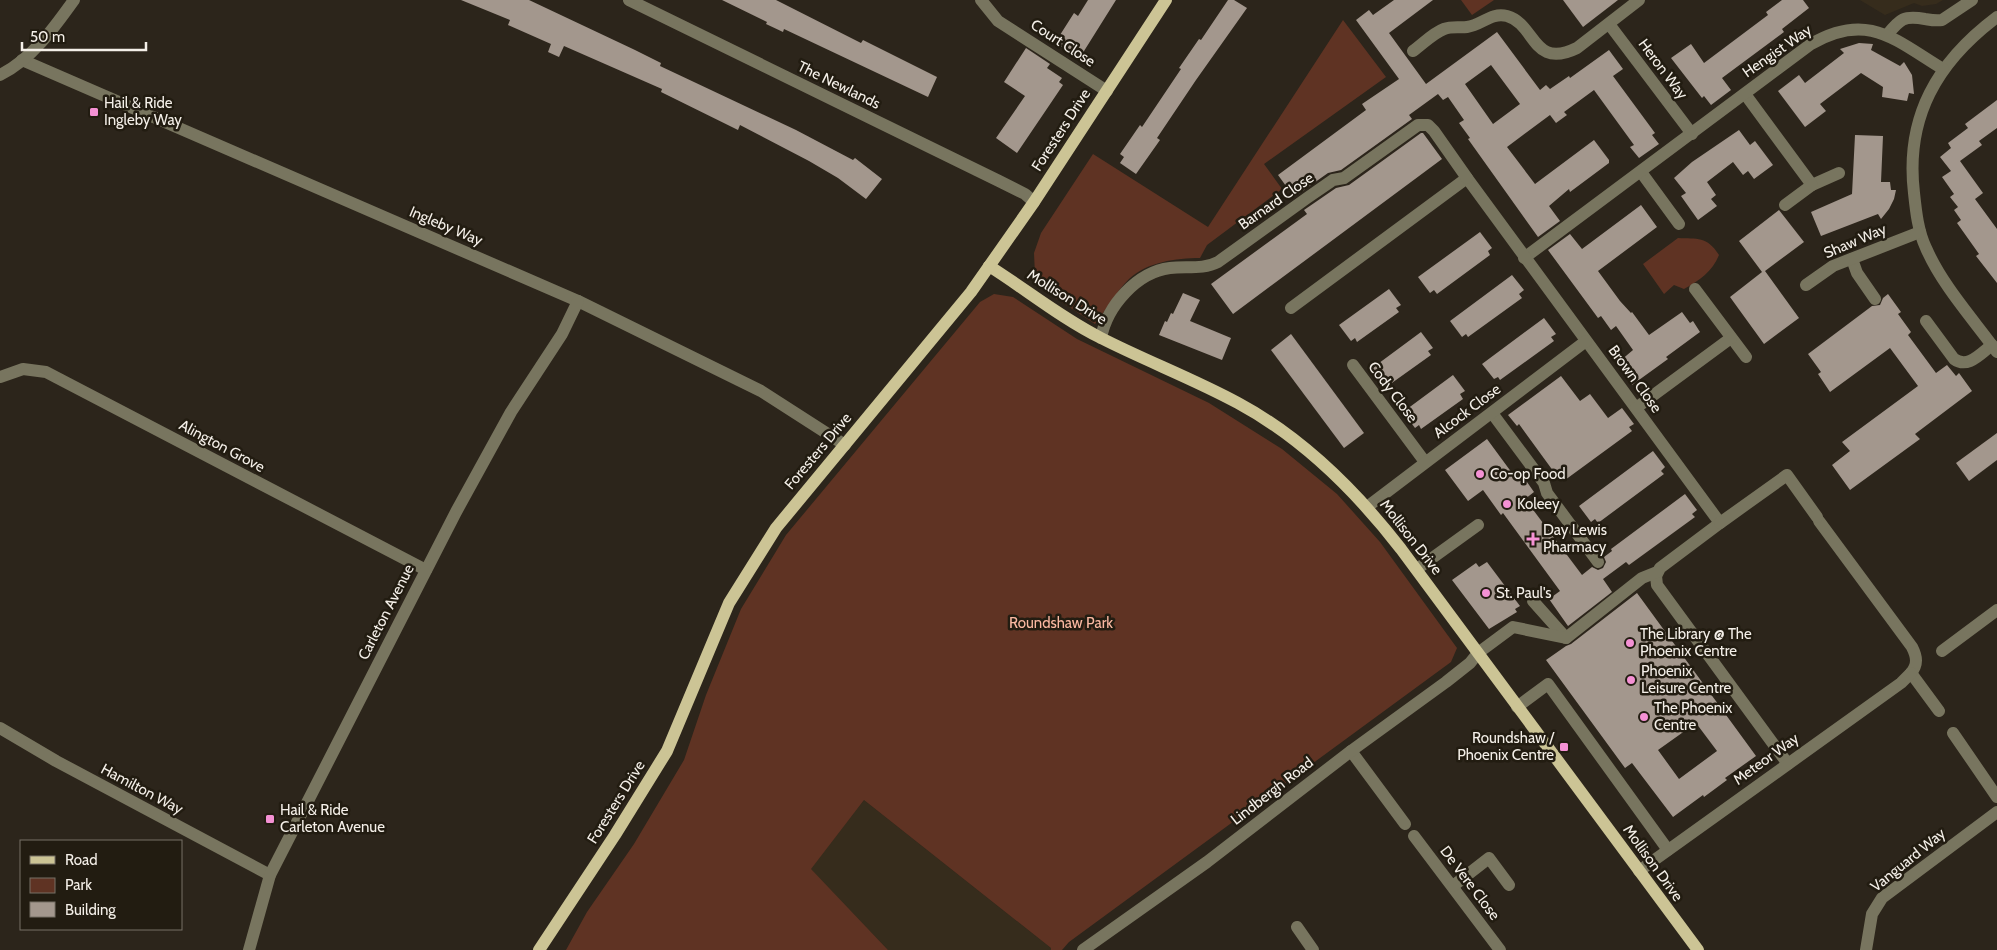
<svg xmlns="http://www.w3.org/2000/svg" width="1997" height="950" font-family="Cabin,sans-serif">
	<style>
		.built { fill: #362c1c }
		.green { fill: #5f3323 }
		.building { fill: #a3978d; fill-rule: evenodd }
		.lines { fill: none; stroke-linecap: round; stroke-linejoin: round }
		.minor { stroke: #78755f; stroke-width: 12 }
		.major { stroke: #ccc495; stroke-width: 12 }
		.poi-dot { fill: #f491d4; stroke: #221c11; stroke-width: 2 }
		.labels { text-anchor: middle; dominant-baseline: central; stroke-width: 5; stroke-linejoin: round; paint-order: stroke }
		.street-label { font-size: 15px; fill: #f4efe8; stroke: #221c11 }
		.poi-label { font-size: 15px; fill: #f4efe8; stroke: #221c11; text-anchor: start }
		.park-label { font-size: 15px; fill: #fbb9a2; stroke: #221c11 }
	</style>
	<rect width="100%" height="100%" fill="#2c251b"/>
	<g class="built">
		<polygon points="1860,0 1943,0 1936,4 1922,6 1914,3 1885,15"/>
		<polygon points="864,800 1051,948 1051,950 888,950 810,869"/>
	</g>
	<g class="green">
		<polygon points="1461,0 1494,0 1472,15"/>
		<path d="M1343,20L1386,77L1264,164L1282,189L1207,245L1200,258C1176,258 1147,262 1129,279C1116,292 1106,310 1095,324L1045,291L1035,275L1034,253L1041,233L1093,154L1208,227Z"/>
		<path d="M1678,238C1697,239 1707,236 1719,255C1712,272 1700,280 1684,289L1674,285L1664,294L1643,264Z"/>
		<polygon points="994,294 1013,297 1077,339 1209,403 1282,449 1337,494 1380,542 1457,648 1451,662 1069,942 1062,950 1051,950 1051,948 864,800 811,869 888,950 566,950 587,912 634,844 684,760 706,695 741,609 786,535 980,302"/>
	</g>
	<g class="building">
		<polygon points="461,0 529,0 635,50 661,63 660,66 796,130 853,160 855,158 882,179 866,199 838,178 809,161 740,125 738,130 661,92 662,89 564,46 559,57 548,52 551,44 508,25 510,20"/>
		<polygon points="722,0 776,0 861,43 863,40 937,77 928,97 784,29 783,32 766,24 767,22"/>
		<polygon points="1088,0 1116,0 1079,59 1059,45 1060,35 1074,13 1078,16"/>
		<polygon points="1228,0 1234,0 1247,8 1196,80 1157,138 1160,140 1136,174 1120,163 1124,157 1120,154 1140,125 1142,127 1181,69 1179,68 1199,39 1201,40"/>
		<path d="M1394,0H1433L1389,33L1426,84L1497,32L1540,90L1546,85L1550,89L1569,76L1570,78L1609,50L1623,69L1613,76L1655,133L1652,135L1659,144L1639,158L1630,147L1634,145L1594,90L1564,112L1567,115L1556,123L1550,115L1507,147L1535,184L1594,140L1609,160V163L1570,192L1569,189L1549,206L1560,221L1538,237L1468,139L1470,138L1459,123L1464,120L1448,97L1443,100L1438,94L1409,115L1412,119L1341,170L1328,173L1294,197L1278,175L1366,110L1362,104L1399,79L1356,20L1369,10L1373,15ZM1491,65L1520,104L1493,124L1465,84Z"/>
		<polygon points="1563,0 1618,0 1583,27"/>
		<polygon points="1782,0 1803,0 1809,8 1782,29 1784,32 1722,78 1731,90 1711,105 1704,96 1702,98 1671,58 1691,44 1704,63 1768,15 1766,12"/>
		<polygon points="1859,43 1873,44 1871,50 1900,66 1904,62 1912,75 1914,94 1909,93 1907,101 1882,97 1883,87 1861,73 1820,104 1826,111 1805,127 1778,91 1799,75 1805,83 1844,53 1840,49"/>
		<polygon points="1026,48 1050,64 1047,68 1062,78 1059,82 1063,85 1017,153 996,138 1025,96 1004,82"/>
		<polygon points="1997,100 1997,128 1979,141 1982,145 1960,161 1983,193 1975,199 1997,229 1997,283 1976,256 1979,254 1957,223 1961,220 1954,210 1958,207 1950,197 1954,194 1942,177 1951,171 1940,157 1951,148 1948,143 1968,128 1965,124"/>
		<polygon points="1739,130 1750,145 1755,141 1773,165 1754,179 1748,171 1743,175 1733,162 1707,182 1716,195 1711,199 1717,206 1698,220 1681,196 1686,193 1674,178 1692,162"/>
		<polygon points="1421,133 1423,133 1442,159 1233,314 1211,284 1307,214 1304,210 1336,188 1349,185"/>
		<polygon points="1855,135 1883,136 1881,182 1890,182 1891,190 1896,190 1894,199 1889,209 1881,219 1878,214 1821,236 1811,212 1852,194"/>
		<polygon points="1641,205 1657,227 1598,271 1620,301 1631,313 1632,312 1649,335 1682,312 1690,323 1693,321 1700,332 1666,357 1668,359 1632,385 1621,370 1624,368 1620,361 1633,350 1616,326 1611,330 1601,316 1598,318 1548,250 1570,234 1582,249"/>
		<polygon points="1779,210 1804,242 1765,271 1799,318 1764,344 1730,297 1762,272 1739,241"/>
		<polygon points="1480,232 1492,248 1488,251 1490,255 1437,294 1434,290 1430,293 1418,277"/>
		<polygon points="1512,275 1524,290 1519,294 1522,298 1468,337 1466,334 1462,337 1450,321"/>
		<polygon points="1389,289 1401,305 1396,308 1399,312 1357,342 1355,338 1351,341 1339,325"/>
		<polygon points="1183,293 1200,300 1190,321 1231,338 1222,360 1159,335 1165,321 1167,322 1171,313 1173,314"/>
		<polygon points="1888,294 1901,312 1898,314 1911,332 1908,335 1936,373 1947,365 1956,376 1959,373 1972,391 1915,434 1920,439 1850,490 1832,465 1850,451 1842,442 1918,386 1890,348 1830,392 1818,374 1821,372 1808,354 1872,306 1880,305 1883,298"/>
		<polygon points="1544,318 1556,334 1551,337 1554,341 1500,380 1498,377 1494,379 1482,364"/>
		<polygon points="1421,332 1433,348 1428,351 1431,355 1389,385 1387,382 1383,385 1371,369"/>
		<polygon points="1291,334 1364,433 1344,448 1271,350"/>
		<polygon points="1453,375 1465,391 1460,394 1463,399 1421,429 1419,425 1415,428 1403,412"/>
		<polygon points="1561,376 1580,401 1590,394 1608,418 1622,408 1634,424 1629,427 1632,431 1565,480 1563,476 1559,479 1519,424 1517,426 1508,415"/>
		<polygon points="1997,433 1997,460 1969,481 1956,463"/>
		<polygon points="1487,439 1512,473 1518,469 1534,492 1525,499 1582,575 1592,567 1598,570 1603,568 1606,562 1604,557 1612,551 1611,549 1685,494 1697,510 1692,514 1695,517 1629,565 1626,562 1603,579 1612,592 1568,626 1549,599 1560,591 1503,513 1501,515 1483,490 1468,501 1445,470"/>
		<polygon points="1653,451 1665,467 1661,471 1664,474 1598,523 1595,519 1591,522 1579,506"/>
		<polygon points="1487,562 1520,606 1515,609 1517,612 1489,629 1452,580 1476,563 1479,567"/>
		<path d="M1637,593L1756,756L1725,778L1727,780L1704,797L1703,795L1673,817L1632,763L1625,768L1546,660L1566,646L1571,644ZM1696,723L1717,751L1679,779L1658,750Z"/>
	</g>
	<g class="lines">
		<g class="minor">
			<polyline points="629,0 999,181 1025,194 1034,202"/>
			<polyline points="981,0 998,21 1107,91"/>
			<path d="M1997,17C1937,62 1905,117 1914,193C1916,212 1918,231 1926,248C1942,285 1973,319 1997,352"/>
			<polyline points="1609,24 1692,134"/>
			<path d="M1887,35C1900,19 1904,15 1925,19C1931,20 1936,21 1942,20L1972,0"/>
			<path d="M1413,51C1423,44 1433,33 1444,29C1452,26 1460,28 1467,27C1482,25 1491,12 1507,16C1536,24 1532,70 1577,48L1639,0"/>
			<polyline points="22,60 578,301 761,391 845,445"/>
			<path d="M0,75C32,59 54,28 74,0"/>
			<polyline points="1745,94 1812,185 1839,173"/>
			<polyline points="1641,172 1679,224"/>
			<polyline points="1785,205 1812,185"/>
			<path d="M1524,258L1811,44C1868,11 1895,40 1943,69"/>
			<polyline points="1852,259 1857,273 1875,299"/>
			<polyline points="1806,285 1833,266 1920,232"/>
			<polyline points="1695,289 1746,357"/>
			<polyline points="1291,308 1467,178 1720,523 1660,568 1656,576 1657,585 1788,764"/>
			<path d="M1926,321L1954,359C1968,369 1980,354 1992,345"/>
			<path d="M1101,338C1107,306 1137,272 1170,268C1186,266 1203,270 1218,262L1307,198L1333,180L1344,178L1418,125H1428L1434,131L1467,178"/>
			<polyline points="1353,365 1425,462"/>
			<polyline points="0,377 23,369 46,372 426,570"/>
			<polyline points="1636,408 1731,338"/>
			<polyline points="1492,413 1544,483 1547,493 1598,562"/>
			<polyline points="1367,507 1586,341"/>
			<path d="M1819,521L1912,647C1917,657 1918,664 1911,673L1939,711"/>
			<polyline points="1720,523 1787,475 1817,517"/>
			<polyline points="1417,569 1478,525"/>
			<polyline points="1533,601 1566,638"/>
			<polyline points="1942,651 1997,610"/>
			<polyline points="1517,707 1548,684 1668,850"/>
			<polyline points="0,728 56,761 270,875"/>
			<polyline points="1953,733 1997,797"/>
			<polyline points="1351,751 1405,824"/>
			<polyline points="1414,836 1500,950"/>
			<polyline points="1639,871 1901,683 1911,673"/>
			<polyline points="1453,886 1489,858 1509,885"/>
			<polyline points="1297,927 1313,950"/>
			<polyline points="249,950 270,875 456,512 511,412 562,334 578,301"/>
			<polyline points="1083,950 1207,862 1351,751 1446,682 1470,663 1478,653 1513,627 1566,638 1642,578 1657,572"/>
			<polyline points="1866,950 1872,914 1882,898 1997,812"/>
		</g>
		<g class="major">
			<path d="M989,266C1027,290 1061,318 1101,338C1146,361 1194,379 1238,403C1303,438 1356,491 1401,549L1698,950"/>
			<polyline points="539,950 615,835 667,751 729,603 776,528 971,292 1034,202 1166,0"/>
		</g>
	</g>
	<g class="poi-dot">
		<rect x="89" y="107" width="10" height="10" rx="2.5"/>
		<circle cx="1480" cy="474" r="5"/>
		<circle cx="1507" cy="504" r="5"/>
		<path d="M1530.5 531.5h5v5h5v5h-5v5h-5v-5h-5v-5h5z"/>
		<circle cx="1486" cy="593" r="5"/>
		<circle cx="1630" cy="643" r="5"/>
		<circle cx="1631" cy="680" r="5"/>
		<circle cx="1644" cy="717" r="5"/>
		<rect x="1559" y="742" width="10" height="10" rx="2.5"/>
		<rect x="265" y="814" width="10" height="10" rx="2.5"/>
	</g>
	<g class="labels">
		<g class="street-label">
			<text transform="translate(1063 43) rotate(33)">Court Close</text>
			<text transform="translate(1777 51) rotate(-35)">Hengist Way</text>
			<text transform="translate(1663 69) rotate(53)">Heron Way</text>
			<text transform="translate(839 85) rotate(26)">The Newlands</text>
			<text transform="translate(1061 130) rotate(-57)">Foresters Drive</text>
			<text transform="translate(1276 201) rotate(-35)">Barnard Close</text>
			<text transform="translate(446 226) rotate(23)">Ingleby Way</text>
			<text transform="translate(1855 241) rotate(-23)">Shaw Way</text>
			<text transform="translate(1067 297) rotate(32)">Mollison Drive</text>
			<text transform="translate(1635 379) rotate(54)">Brown Close</text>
			<text transform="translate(1393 392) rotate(53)">Cody Close</text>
			<text transform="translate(1467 411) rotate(-37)">Alcock Close</text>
			<text transform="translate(222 446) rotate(28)">Alington Grove</text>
			<text transform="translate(818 451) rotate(-50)">Foresters Drive</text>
			<text transform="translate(1411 537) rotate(52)">Mollison Drive</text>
			<text transform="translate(386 612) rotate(-63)">Carleton Avenue</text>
			<text transform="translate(1766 759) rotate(-36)">Meteor Way</text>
			<text transform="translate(142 789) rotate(28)">Hamilton Way</text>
			<text transform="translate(1272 791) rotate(-38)">Lindbergh Road</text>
			<text transform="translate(616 802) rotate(-58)">Foresters Drive</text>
			<text transform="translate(1908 860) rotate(-39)">Vanguard Way</text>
			<text transform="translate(1653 863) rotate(54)">Mollison Drive</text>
			<text transform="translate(1470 883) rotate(53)">De Vere Close</text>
		</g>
		<g class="poi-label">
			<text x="104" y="103">Hail &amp; Ride<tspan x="104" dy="17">Ingleby Way</tspan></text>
			<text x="1490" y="474">Co-op Food</text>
			<text x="1517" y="504">Koleey</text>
			<text x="1543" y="530">Day Lewis<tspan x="1543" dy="17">Pharmacy</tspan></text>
			<text x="1496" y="593">St. Paul's</text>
			<text x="1640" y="634">The Library @ The<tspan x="1640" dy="17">Phoenix Centre</tspan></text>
			<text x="1641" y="671">Phoenix<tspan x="1641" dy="17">Leisure Centre</tspan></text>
			<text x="1654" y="708">The Phoenix<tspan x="1654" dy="17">Centre</tspan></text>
			<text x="1554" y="738" text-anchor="end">Roundshaw /<tspan x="1554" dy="17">Phoenix Centre</tspan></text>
			<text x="280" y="810">Hail &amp; Ride<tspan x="280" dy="17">Carleton Avenue</tspan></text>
		</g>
		<g class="park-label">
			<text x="1061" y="623">Roundshaw Park</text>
		</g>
	</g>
	<rect x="20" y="840" width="162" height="90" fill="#221c11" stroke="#767067"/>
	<rect x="30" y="856" width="25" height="8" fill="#ccc495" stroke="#767067"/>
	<text x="65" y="865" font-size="15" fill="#f4efe8">Road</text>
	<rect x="30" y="878" width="25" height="15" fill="#5f3323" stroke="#767067"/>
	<text x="65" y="890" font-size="15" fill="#f4efe8">Park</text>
	<rect x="30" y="902" width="25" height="15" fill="#a3978d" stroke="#767067"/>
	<text x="65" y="915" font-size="15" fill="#f4efe8">Building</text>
	<path d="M22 42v8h124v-8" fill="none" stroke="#f4efe8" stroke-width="2.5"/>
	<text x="30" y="42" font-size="15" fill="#f4efe8" stroke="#221c11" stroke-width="4" paint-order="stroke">50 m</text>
</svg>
